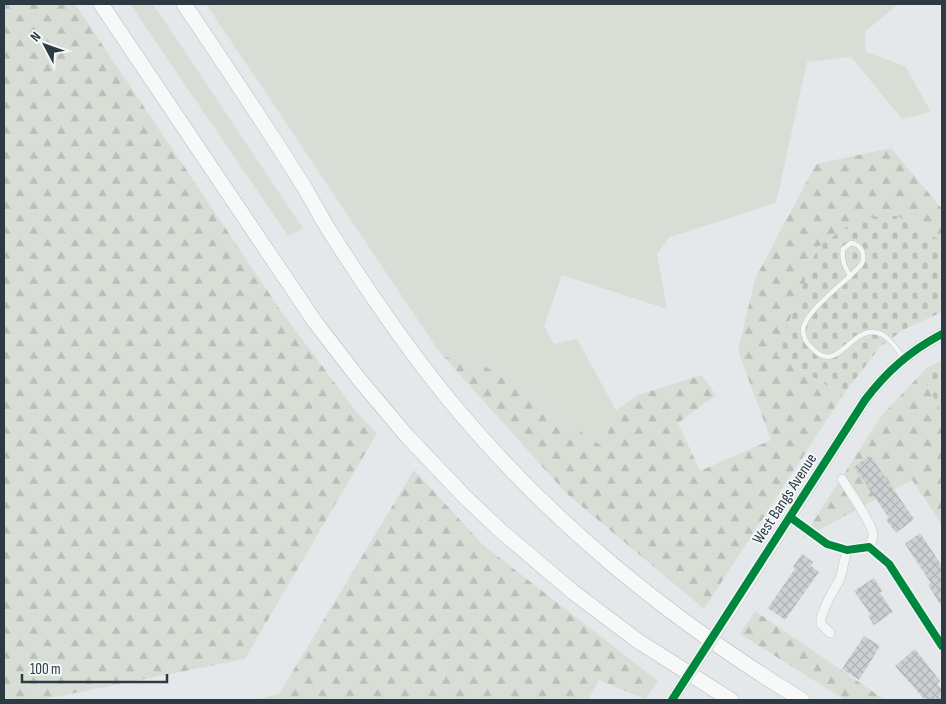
<svg xmlns="http://www.w3.org/2000/svg" width="946" height="704" font-family="'Sofia Sans Condensed',sans-serif">
	<style>
		.green { fill: #d8ded6 }
		.forest { fill: url(#forest-firs) }
		.cemetery { fill: url(#cemetery-stones) }
		.building { fill: url(#building-cross-hatch) }
		.lines { fill: none; stroke-linecap: round; stroke-linejoin: round }
		.lane-casing { stroke: #c3c6c8; stroke-width: 5.5 }
		.street-casing { stroke: #c3c6c8; stroke-width: 10 }
		.secondary-casing { stroke: #c3c6c8; stroke-width: 12 }
		.highway-casing { stroke: #b7bbbe; stroke-width: 16 }
		.lane { stroke: #f4f6f6; stroke-width: 4.5 }
		.street { stroke: #f4f6f6; stroke-width: 9 }
		.secondary { stroke: #f7f8f8; stroke-width: 11 }
		.highway { stroke: #f7f8f8; stroke-width: 15 }
		.secondary-bridge-casing { stroke: #c3c6c8; stroke-width: 12; stroke-linecap: butt }
		.secondary-bridge { stroke: #f7f8f8; stroke-width: 11 }
		.cycleway-casing { stroke: #f3f7f8; stroke-width: 11 }
		.cycleway { stroke: #00873e; stroke-width: 8 }
		.labels { text-anchor: middle; dominant-baseline: central; stroke-width: 4; stroke-linejoin: round; paint-order: stroke }
		.street-label { font-size: 16px; fill: #2c3a43; stroke: #f3f7f8 }
	</style>
	<defs>
		<pattern id="forest-firs" width="22" height="20" patternUnits="userSpaceOnUse" patternTransform="scale(1.25)"><rect width="22" height="20" fill="#d8ded6"/><path d="M5 1l3.5 6h-7zM16 11l3.5 6h-7z" fill="#babfb9"/></pattern>
		<pattern id="cemetery-stones" width="16" height="16" patternUnits="userSpaceOnUse" patternTransform="scale(1.25)"><rect width="16" height="16" fill="#d8ded6"/><path d="M2 7V4a2 2 0 0 1 4 0v3zM10 15v-3a2 2 0 0 1 4 0v3z" fill="#babfb9"/></pattern>
		<pattern id="building-cross-hatch" width="8" height="8" patternUnits="userSpaceOnUse" patternTransform="scale(1.25)"><rect width="8" height="8" fill="#cdd0d2"/><path d="M0 0l8 8M0 8l8-8" fill="none" stroke="#b0b3b6"/></pattern>
	</defs>
	<rect width="100%" height="100%" fill="#e5e8ea"/>
	<g class="green">
		<polygon points="130,4 153,4 303,228 288,236"/>
		<polygon points="206,4 898,4 865,32 866,52 905,66 931,112 902,119 851,57 807,62 776,203 670,237 657,254 667,309 562,275 544,326 554,344 577,339 616,410 603,448 479,362 444,357 438,350"/>
	</g>
	<g class="forest">
		<polygon points="4,4 75,4 281,311 359,415 377,433 245,659 40,700 4,700"/>
		<polygon points="891,148 942,209 942,236 936,238 897,216 776,355 843,395 704,609 566,493 444,357 479,362 603,447 616,410 638,395 702,375 716,395 678,423 700,471 771,440 738,351 755,279 816,164"/>
		<polygon points="921,374 942,412 942,525 912,480 802,539 882,415"/>
		<polygon points="414,470 483,545 658,681 645,699 599,680 588,700 255,700 279,694"/>
		<polygon points="755,611 885,700 845,700 740,634"/>
	</g>
	<g class="cemetery">
		<polygon points="897,216 936,238 942,236 942,312 903,330 880,347 843,395 776,355 818,247 861,217"/>
		<polygon points="942,360 942,412 921,374 928,367"/>
	</g>
	<g class="building">
		<polygon points="870,455 914,519 896,533 886,520 889,518 854,467"/>
		<polygon points="920,533 942,566 942,607 928,585 931,583 905,544"/>
		<polygon points="802,554 813,562 811,566 819,572 785,620 768,608 795,569 793,567"/>
		<polygon points="874,578 882,591 880,593 893,612 874,625 868,616 871,615 854,591"/>
		<polygon points="864,636 880,646 859,680 842,669"/>
		<polygon points="915,649 940,681 937,684 942,689 942,700 925,700 895,666"/>
	</g>
	<g class="lines">
		<g class="lane-casing">
			<g id="lane">
				<path d="M851,243C862,244 867,257 860,266C857,269 854,272 850,276C845,267 841,260 843,249Z"/>
				<path d="M850,276C838,287 804,314 803,330C803,336 806,342 811,347C836,376 849,331 873,332C888,333 896,348 904,359"/>
			</g>
		</g>
		<g class="street-casing">
			<g id="street">
				<path d="M842,479C848,489 874,526 873,536C873,540 870,544 869,547"/>
				<polyline points="790,517 827,544 847,550 869,547 889,564 942,646"/>
				<polyline points="830,633 821,624 821,617 829,598 840,579 847,550"/>
			</g>
		</g>
		<g class="secondary-casing">
			<path id="secondary" d="M730,612L865,400C887,371 910,351 942,334"/>
		</g>
		<g class="highway-casing">
			<g id="highway">
				<polyline points="101,4 315,322 359,379 406,435 465,497 501,531 573,592 638,641 731,700"/>
				<path d="M184,4C225,65 267,127 306,190C313,202 320,215 327,227C365,287 405,346 450,401C551,523 668,618 802,700"/>
			</g>
		</g>
		<use href="#lane" class="lane"/>
		<use href="#street" class="street"/>
		<use href="#secondary" class="secondary"/>
		<use href="#highway" class="highway"/>
		<g class="secondary-bridge-casing">
			<polyline id="secondary-bridge" points="672,700 730,612"/>
		</g>
		<use href="#secondary-bridge" class="secondary-bridge"/>
		<g class="cycleway-casing">
			<g id="cycleway">
				<polyline points="790,517 827,544 847,550 869,547 889,564 942,646"/>
				<path d="M672,700L865,400C887,371 910,351 942,334"/>
			</g>
		</g>
		<use href="#cycleway" class="cycleway"/>
	</g>
	<g class="labels">
		<g class="street-label">
			<text transform="translate(785 499) rotate(-57)">West Bangs Avenue</text>
		</g>
	</g>
	<rect width="946" height="704" fill="none" stroke="#2c3a43" stroke-width="10"/>
	<g transform="translate(45 45) rotate(311)" stroke="#f3f7f8" stroke-width="4" paint-order="stroke">
	<path d="M0-4L9 19L0 12L-9 19Z" fill="#2c3a43"/>
	<text y="-8" font-size="14" font-weight="bold" text-anchor="middle" fill="#2c3a43">N</text>
	</g>
	<path d="M22 674v8h145v-8" fill="none" stroke="#2c3a43" stroke-width="2.5"/>
	<text x="30" y="674" font-size="15" fill="#2c3a43" stroke="#f3f7f8" stroke-width="4" paint-order="stroke">100 m</text>
</svg>
